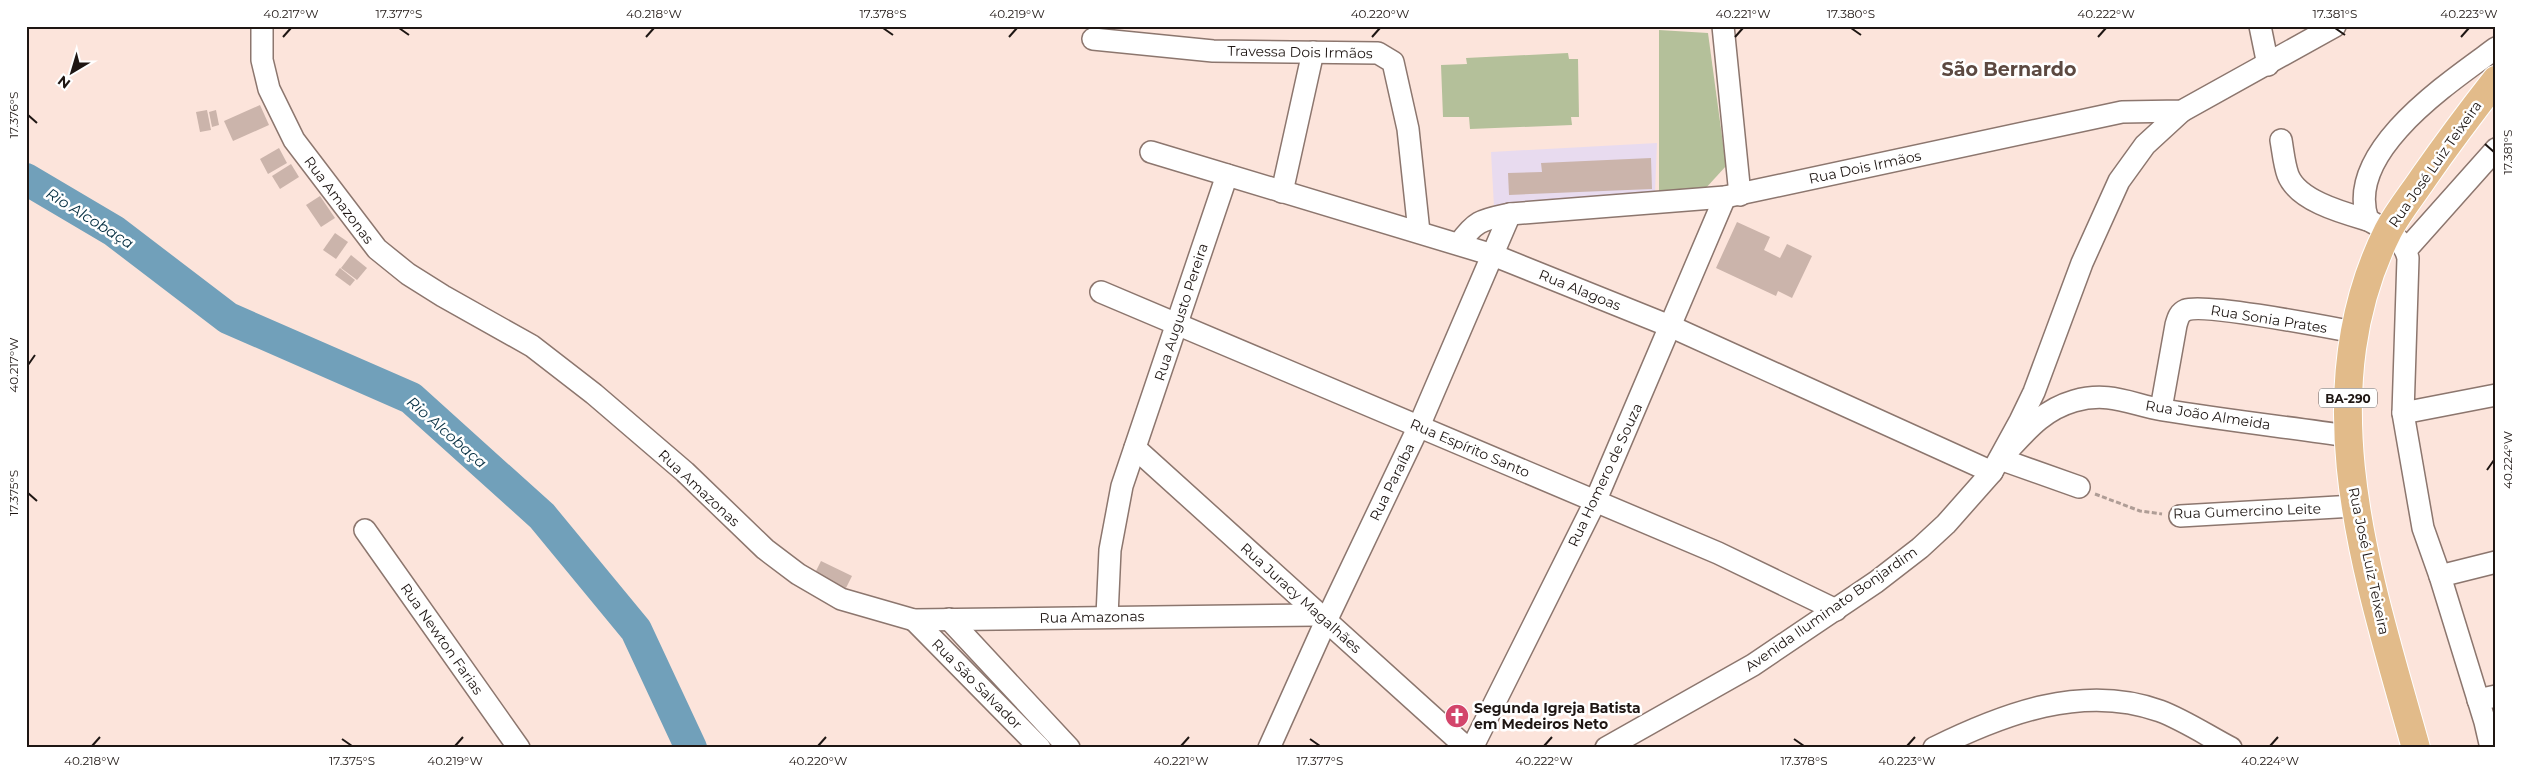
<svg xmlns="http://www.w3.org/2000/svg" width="2522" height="774" font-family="Montserrat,sans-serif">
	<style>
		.education { fill: #e8dbef }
		.green { fill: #b4c09a }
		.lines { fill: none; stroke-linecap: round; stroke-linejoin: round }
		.river { stroke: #71a0ba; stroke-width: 32 }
		.building { fill: #cbb4ab }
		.minor-casing { stroke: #8c766e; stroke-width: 24 }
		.major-casing { stroke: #fff; stroke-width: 30 }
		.path { stroke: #af9d96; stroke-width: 3; stroke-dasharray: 5 2.5; stroke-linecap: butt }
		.minor { stroke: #fff; stroke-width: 21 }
		.major { stroke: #e2bb8a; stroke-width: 28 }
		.ticks { fill: none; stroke: #1e1613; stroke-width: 2 }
		.labels { text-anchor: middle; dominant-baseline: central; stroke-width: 5; stroke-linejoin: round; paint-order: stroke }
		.shield { fill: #fff; stroke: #625c5a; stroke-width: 1 }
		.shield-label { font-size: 12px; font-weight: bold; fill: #1e1613 }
		.street-label { font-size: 14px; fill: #1e1613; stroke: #fff }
		.poi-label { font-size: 14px; font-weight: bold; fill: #1e1613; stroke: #fff; text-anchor: start }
		.water-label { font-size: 15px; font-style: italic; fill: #063043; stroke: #fff }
		.district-label { font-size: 19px; font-weight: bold; fill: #5c4941; stroke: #fff }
		.neatline { fill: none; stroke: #1e1613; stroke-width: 2 }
		.ticks-label { font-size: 12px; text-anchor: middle; fill: #1e1613 }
	</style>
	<rect width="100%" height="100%" fill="#fce4db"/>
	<polygon class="education" points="1657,143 1655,193 1494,207 1491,152"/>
	<g class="green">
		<polygon points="1659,30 1708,33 1726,166 1705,189 1659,193"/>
		<polygon points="1568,53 1569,59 1578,59 1579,117 1571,117 1572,125 1470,129 1469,117 1443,117 1441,65 1467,64 1466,58"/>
	</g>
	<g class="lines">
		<polyline class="river" points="26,179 114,231 228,318 411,398 542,516 636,630 691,748"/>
	</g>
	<g class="building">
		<polygon points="260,105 269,125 233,141 224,121"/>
		<polygon points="207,110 211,130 200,132 196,112"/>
		<polygon points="216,110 219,125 212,127 209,112"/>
		<polygon points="279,148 287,163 268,174 260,159"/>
		<polygon points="1651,158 1652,189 1509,195 1508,173 1542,172 1541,163"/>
		<polygon points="291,164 299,177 280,189 272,176"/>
		<polygon points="320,196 335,218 321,227 306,205"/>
		<polygon points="1737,222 1770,237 1764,250 1780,258 1787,244 1812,256 1792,298 1778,291 1776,296 1716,268"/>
		<polygon points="335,233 348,242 336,259 323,250"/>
		<polygon points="351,255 367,268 357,280 341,268"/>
		<polygon points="340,268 355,280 350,286 335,275"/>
		<polygon points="821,561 852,576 844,592 813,577"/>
	</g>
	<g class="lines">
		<g class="minor-casing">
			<g id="minor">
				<polyline points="262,26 262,60 269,89 294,140 377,249 408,274 443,296 532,346 594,394 685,472 765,549 798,574 841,599 914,620 1317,615"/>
				<polyline points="1723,26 1740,195"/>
				<polyline points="2260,26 2268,65"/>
				<polyline points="1093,39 1213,51 1378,53 1393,62 1408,129 1419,232"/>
				<path d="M2281,140C2283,151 2284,164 2288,175C2298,201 2344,213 2368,220"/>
				<polyline points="1151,152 1493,255 1672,327 1992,472"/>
				<polyline points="1282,192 1313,52"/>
				<path d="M1459,244C1476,220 1482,220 1510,214L1725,197L2122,112L2182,111L2335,26"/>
				<polyline points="2406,250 2496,149"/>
				<polyline points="1101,292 1718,553 1836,610"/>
				<path d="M2161,409L2176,325C2178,318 2179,313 2186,310C2204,303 2327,327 2354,332"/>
				<polyline points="2403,413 2496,395"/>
				<polyline points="1135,448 1467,748"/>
				<path d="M2079,487L2000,459C2024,434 2040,411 2074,401C2109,391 2130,404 2163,410C2224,420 2286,427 2348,436"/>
				<polyline points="2180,516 2354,506"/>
				<polyline points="365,530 519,748"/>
				<polyline points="2440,576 2496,562"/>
				<polyline points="1107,616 1110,550 1122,486 1227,175"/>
				<polyline points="949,619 1069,748"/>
				<polyline points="914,620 1040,748"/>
				<polyline points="2478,700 2496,696"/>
				<polyline points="1269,748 1326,621 1419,426 1510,214"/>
				<polyline points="1472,748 1595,502 1725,197"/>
				<polyline points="1606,748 1753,665 1876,582 1920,548 1946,524 1992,472 2020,421 2034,392 2082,263 2119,181 2145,145 2182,111"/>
				<path d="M1934,748C2003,714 2083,683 2160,711C2184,720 2208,736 2231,748"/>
				<path d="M2491,748L2485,722L2440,576L2423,528L2403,413L2408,258C2403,237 2386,230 2368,220C2343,152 2450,82 2496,48"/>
			</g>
		</g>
		<g class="major-casing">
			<path id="major" d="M2416,748C2369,580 2305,397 2388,231C2398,212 2412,195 2424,177C2447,144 2471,112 2496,80"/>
		</g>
		<polyline class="path" points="2095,494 2140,511 2162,514"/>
		<use href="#minor" class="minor"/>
		<use href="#major" class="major"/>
	</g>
	<path class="ticks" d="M399,28L409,35M883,28L893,35M1851,28L1861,35M2335,28L2345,35M283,37L291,28M646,37L654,28M1009,37L1017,28M1372,37L1380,28M1735,37L1743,28M2098,37L2106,28M2461,37L2469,28M28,115L37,123M2485,144L2494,152M28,365L35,355M2487,470L2494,460M28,493L37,501M342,739L352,746M1310,739L1320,746M1794,739L1804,746M92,746L100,737M455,746L463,737M818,746L826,737M1181,746L1189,737M1544,746L1552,737M1907,746L1915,737M2270,746L2278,737"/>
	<defs>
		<g id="church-disc" transform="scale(1.25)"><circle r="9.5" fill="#d3456b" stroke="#fff"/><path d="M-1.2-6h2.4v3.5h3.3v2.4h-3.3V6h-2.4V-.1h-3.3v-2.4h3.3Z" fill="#fff"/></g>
	</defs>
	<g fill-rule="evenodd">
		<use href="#church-disc" x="1457" y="716"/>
	</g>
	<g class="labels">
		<rect class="shield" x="2319" y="388.5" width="58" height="19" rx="4"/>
		<g class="shield-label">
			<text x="2348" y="398">BA-290</text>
		</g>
		<g class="street-label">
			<text transform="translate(1300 52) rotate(1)">Travessa Dois Irmãos</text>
			<text transform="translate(2435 164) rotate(-55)">Rua José Luiz Teixeira</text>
			<text transform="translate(1865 167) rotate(-12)">Rua Dois Irmãos</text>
			<text transform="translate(339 200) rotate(53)">Rua Amazonas</text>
			<text transform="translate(1580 290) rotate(22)">Rua Alagoas</text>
			<text transform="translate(1181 312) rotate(-72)">Rua Augusto Pereira</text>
			<text transform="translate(2269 319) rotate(9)">Rua Sonia Prates</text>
			<text transform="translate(2208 415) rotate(9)">Rua João Almeida</text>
			<text transform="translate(1470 448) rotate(23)">Rua Espírito Santo</text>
			<text transform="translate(1605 475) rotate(-65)">Rua Homero de Souza</text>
			<text transform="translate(1392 482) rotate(-64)">Rua Paraíba</text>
			<text transform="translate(699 488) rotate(43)">Rua Amazonas</text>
			<text transform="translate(2247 511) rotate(-2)">Rua Gumercino Leite</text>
			<text transform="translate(2369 561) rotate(78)">Rua José Luiz Teixeira</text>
			<text transform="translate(1301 598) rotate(42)">Rua Juracy Magalhães</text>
			<text transform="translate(1831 609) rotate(-35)">Avenida Iluminato Bonjardim</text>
			<text transform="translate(1092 617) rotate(-1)">Rua Amazonas</text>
			<text transform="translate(442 639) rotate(55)">Rua Newton Farias</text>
			<text transform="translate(977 684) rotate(45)">Rua São Salvador</text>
		</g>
		<g class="poi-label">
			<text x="1474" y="708">Segunda Igreja Batista<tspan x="1474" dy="16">em Medeiros Neto</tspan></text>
		</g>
		<g class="water-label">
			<text transform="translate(90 218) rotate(32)">Rio Alcobaça</text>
			<text transform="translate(447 432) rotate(41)">Rio Alcobaça</text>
		</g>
		<g class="district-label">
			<text x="2009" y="69">São Bernardo</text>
		</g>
	</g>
	<rect width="2522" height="774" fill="none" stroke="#ffffff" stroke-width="55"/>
	<g transform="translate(72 72) rotate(218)" stroke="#ffffff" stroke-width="4" paint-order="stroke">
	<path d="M0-4L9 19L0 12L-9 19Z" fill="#1e1613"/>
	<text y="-8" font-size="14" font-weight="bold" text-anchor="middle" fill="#1e1613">N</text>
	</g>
	<rect x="28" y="28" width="2466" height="718" class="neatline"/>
	<g class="ticks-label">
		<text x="291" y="18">40.217°W</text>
		<text x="399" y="18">17.377°S</text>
		<text x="654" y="18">40.218°W</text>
		<text x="883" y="18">17.378°S</text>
		<text x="1017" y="18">40.219°W</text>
		<text x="1380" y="18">40.220°W</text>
		<text x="1743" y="18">40.221°W</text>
		<text x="1851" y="18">17.380°S</text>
		<text x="2106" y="18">40.222°W</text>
		<text x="2335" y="18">17.381°S</text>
		<text x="2469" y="18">40.223°W</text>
		<text transform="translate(14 115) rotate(-90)" y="4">17.376°S</text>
		<text transform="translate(2508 152) rotate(-90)" y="4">17.381°S</text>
		<text transform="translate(14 365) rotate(-90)" y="4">40.217°W</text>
		<text transform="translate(2508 460) rotate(-90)" y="4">40.224°W</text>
		<text transform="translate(14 493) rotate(-90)" y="4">17.375°S</text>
		<text x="92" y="765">40.218°W</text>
		<text x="352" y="765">17.375°S</text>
		<text x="455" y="765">40.219°W</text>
		<text x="818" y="765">40.220°W</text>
		<text x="1181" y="765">40.221°W</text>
		<text x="1320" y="765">17.377°S</text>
		<text x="1544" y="765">40.222°W</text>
		<text x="1804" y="765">17.378°S</text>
		<text x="1907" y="765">40.223°W</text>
		<text x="2270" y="765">40.224°W</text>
	</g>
</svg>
